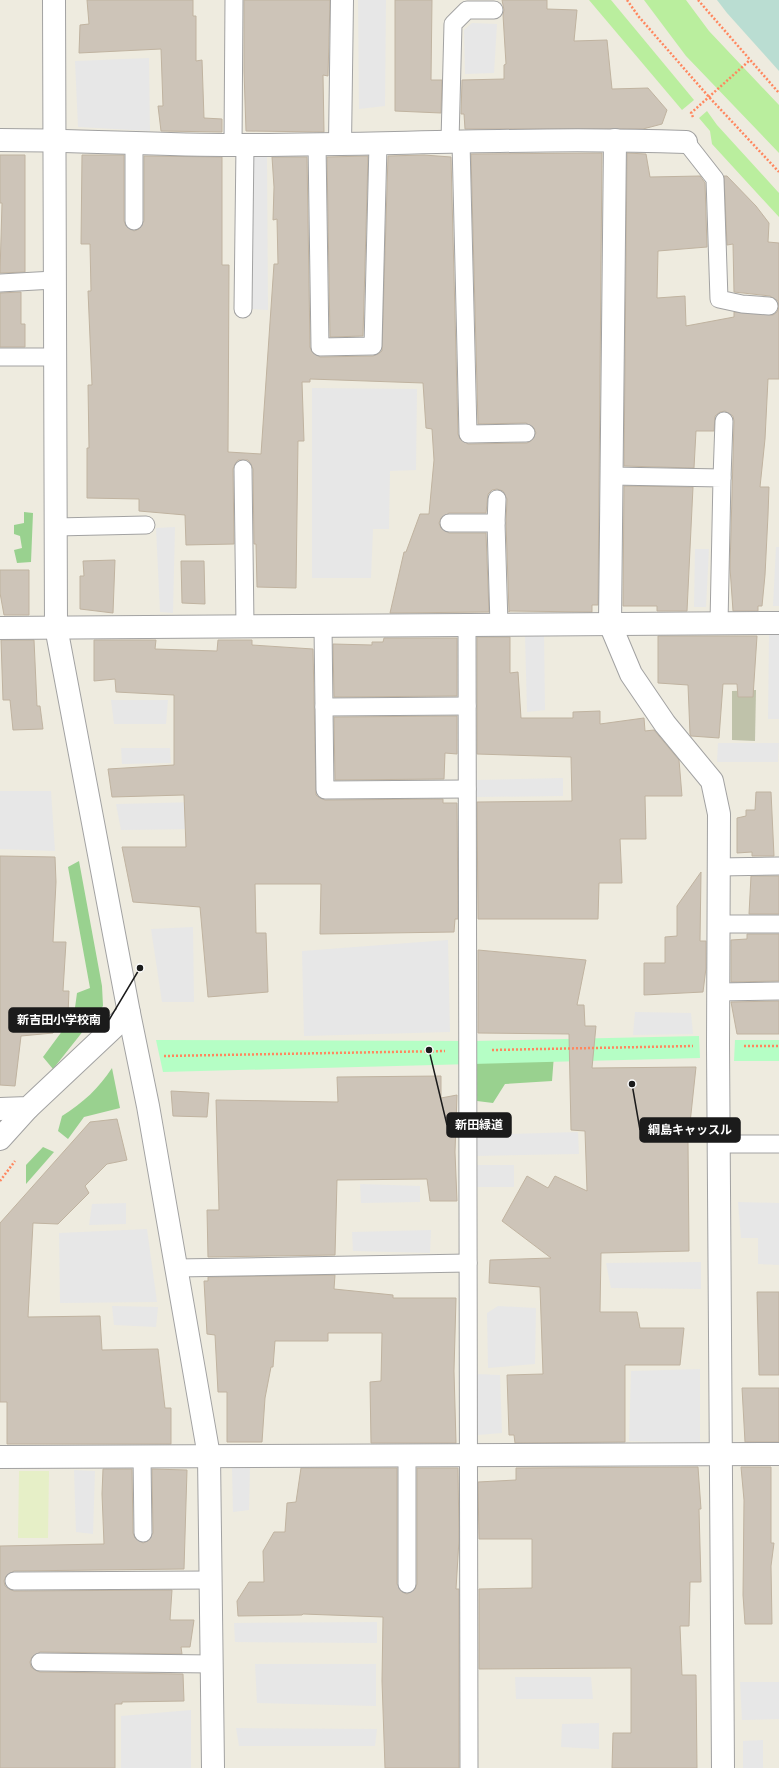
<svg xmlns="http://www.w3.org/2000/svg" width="779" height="1768" font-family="'DejaVu Sans','Noto Sans JP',sans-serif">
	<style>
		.construction { fill: #bfc2aa }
		.farmland { fill: #e6efc7 }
		.grass { fill: #baee9e }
		.forest { fill: #99d18f }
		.wetland { fill: #baddd2 }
		.park { fill: #b5fec5 }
		.parking { fill: #e7e7e7 }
		.building { fill: #cdc4b8; stroke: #c0b3a0 }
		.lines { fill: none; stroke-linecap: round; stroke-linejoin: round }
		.service-casing { stroke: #a2a2a2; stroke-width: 19 }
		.minor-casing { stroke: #a2a2a2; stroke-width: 24 }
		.tertiary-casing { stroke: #a2a2a2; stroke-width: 24 }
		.path { stroke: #ff865e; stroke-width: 2.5; stroke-dasharray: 2 2; stroke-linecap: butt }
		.service { stroke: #fff; stroke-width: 17 }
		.minor { stroke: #fff; stroke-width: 22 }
		.tertiary { stroke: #fff; stroke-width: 22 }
		.leader { fill: none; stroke: #1b1b1b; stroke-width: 1.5 }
		.callout-dot { fill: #1b1b1b; stroke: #fff; stroke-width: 1.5 }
		.callout { fill: #1b1b1b; stroke: #1b1b1b; stroke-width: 1.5 }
		.callout-label { font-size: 12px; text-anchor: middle; font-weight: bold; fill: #fff }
	</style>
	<rect width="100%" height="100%" fill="#eeebdf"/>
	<polygon class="construction" points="756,690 755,741 732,740 732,691"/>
	<polygon class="farmland" points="19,1471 49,1471 48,1538 18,1538"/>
	<g class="grass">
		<polygon points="589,0 611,0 694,100 682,110"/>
		<polygon points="644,0 686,0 709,31 779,105 779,153 686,56"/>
		<polygon points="707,111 717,125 779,193 779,217 712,144 710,131 699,118"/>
	</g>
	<g class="forest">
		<polygon points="24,512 33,513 31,562 17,563 14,550 22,548 20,536 14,534 14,525 24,523"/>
		<polygon points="79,861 102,986 103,1006 53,1069 43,1057 74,1015 77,993 90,988 68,867"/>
		<polygon points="554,1055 552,1081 505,1084 493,1103 477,1101 473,1056"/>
		<path d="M112,1068L120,1108L84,1117L68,1139L58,1131L62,1116C83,1103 99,1088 112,1068Z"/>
		<polygon points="43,1147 54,1152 26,1184 26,1165"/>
	</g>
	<polygon class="wetland" points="717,0 779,0 779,71 727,13"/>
	<g class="park">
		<polygon points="699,1036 700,1058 163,1072 156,1040 474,1041"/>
		<polygon points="735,1040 779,1040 779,1061 734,1061"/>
	</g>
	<g class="parking">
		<polygon points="358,0 386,0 385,106 359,109"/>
		<polygon points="472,23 497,24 494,73 465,74 464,30"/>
		<polygon points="149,58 150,131 78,127 75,61"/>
		<polygon points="250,155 267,155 268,310 252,309"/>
		<polygon points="312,388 417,389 416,470 390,471 389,529 373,529 371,578 312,578"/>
		<polygon points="175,527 173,613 160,612 156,528"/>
		<polygon points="776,547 779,547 779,606 773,606"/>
		<polygon points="695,549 709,549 706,607 694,607"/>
		<polygon points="544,633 545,710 527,712 525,635"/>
		<polygon points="769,635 779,635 779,719 768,719"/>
		<polygon points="111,700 168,700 166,724 114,724"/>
		<polygon points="718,743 779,743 778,762 717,762"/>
		<polygon points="121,748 170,748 171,763 122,764"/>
		<polygon points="563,778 563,796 476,797 476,780"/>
		<polygon points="0,791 51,791 55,851 0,849"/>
		<polygon points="200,802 199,829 121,830 116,804"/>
		<polygon points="193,927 194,1002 162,1002 151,929"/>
		<polygon points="448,940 450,1032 304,1036 302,951"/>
		<polygon points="635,1012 691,1013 693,1034 633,1035"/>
		<polygon points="578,1132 579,1154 474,1156 474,1135"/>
		<polygon points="476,1165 514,1165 514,1187 477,1187"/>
		<polygon points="360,1184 420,1186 420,1202 361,1203"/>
		<polygon points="738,1202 779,1203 779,1265 758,1264 758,1238 741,1238"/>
		<polygon points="126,1203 126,1224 89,1225 92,1204"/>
		<polygon points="147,1229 157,1302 60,1303 59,1233"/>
		<polygon points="431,1230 430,1253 353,1251 352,1232"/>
		<polygon points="701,1262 701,1289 611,1288 606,1263"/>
		<polygon points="112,1306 158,1307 156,1327 114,1325"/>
		<polygon points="498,1306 536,1308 535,1364 488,1368 487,1313"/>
		<polygon points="700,1369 700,1443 629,1441 631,1371"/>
		<polygon points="476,1374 500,1375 502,1433 478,1435"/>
		<polygon points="250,1466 249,1510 233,1512 232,1468"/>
		<polygon points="74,1470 95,1471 93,1534 76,1532"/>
		<polygon points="377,1622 377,1643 235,1642 234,1623"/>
		<polygon points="255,1664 376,1664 376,1706 257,1703"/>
		<polygon points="515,1677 591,1677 593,1699 516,1699"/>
		<polygon points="740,1682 779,1682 779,1719 742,1720"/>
		<polygon points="191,1710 191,1768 121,1768 121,1716"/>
		<polygon points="599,1723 599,1749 561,1747 562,1724"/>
		<polygon points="236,1728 377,1729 375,1746 239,1746"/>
		<polygon points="763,1740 763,1768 743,1768 743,1741"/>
	</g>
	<g class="building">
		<polygon points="87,0 193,0 193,16 196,16 196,61 202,60 204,118 222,119 222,132 161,131 158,106 163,106 161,49 79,53 80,25 89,24"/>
		<polygon points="244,0 330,0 328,76 323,75 324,132 246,131 244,71"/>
		<polygon points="395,0 432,0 431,80 442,80 441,113 395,111"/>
		<polygon points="502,0 547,0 547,9 577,10 574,41 607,40 612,89 648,88 667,110 662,124 643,129 465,129 464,114 461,114 462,80 504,79 504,65 506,64 503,15 504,10"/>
		<polygon points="602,153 598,605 592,605 592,612 509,611 509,612 506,523 507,499 503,491 497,489 492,490 488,494 486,513 449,513 441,518 439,523 441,528 449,533 486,533 489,612 390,613 404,552 406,552 420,514 429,514 434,460 432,429 426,428 423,383 310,379 310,382 302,382 304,441 298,441 296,588 257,587 256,544 254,544 253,469 251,464 248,460 238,460 235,464 233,469 234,544 186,545 185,515 139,511 139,499 87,498 87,448 89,448 88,385 92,385 88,291 91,291 90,244 81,244 82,155 124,155 124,221 126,226 134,231 139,229 144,221 144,156 222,157 222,265 229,265 228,452 261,454 274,264 278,264 277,219 273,220 274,187 272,157 307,157 310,347 312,352 320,357 373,356 378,354 382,351 388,156 424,155 451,157 458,434 460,439 468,444 527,443 531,441 536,433 534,428 526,423 478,424 471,154"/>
		<polygon points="627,153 646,154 650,177 700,176 705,183 707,247 658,251 657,298 685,296 686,326 734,317 734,312 773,315 777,312 779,307 778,301 770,296 734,292 733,244 727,245 724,176 727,176 756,206 769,223 768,242 779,243 779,379 768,379 765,439 760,487 769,487 768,515 765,575 762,606 758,606 758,611 733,611 730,568 734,421 733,416 725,411 720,412 715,416 714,431 696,431 694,468 624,466"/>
		<polygon points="0,155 25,155 25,272 0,273 2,203 0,203"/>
		<polygon points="368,156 363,336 330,337 327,157"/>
		<polygon points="21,292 21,324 25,324 25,347 0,347 0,293"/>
		<polygon points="624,486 693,487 687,611 657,611 657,606 623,606"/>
		<polygon points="115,560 113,613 80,609 80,576 84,576 83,561"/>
		<polygon points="181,561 204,561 205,604 182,603"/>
		<polygon points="0,570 29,570 29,615 4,615 0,593"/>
		<polygon points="658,636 757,636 753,697 738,697 737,684 723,684 719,738 691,736 690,734 688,685 658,683"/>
		<polygon points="477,637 510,637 510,673 518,672 521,718 573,718 573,712 600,711 600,724 644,718 645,731 654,730 679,760 682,796 645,796 646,839 620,839 622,883 599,883 598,919 478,919 477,802 572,801 571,757 477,754"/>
		<polygon points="384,638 457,638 457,696 334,697 333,644 372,645 372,642 383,642"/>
		<polygon points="1,640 34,640 37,706 40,706 43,729 13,730 10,700 3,700"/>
		<polygon points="94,640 156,640 155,649 217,651 218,640 252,640 252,645 313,649 316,795 320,798 325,800 443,799 443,803 457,803 458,919 455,919 454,932 320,934 321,884 255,884 256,933 266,933 268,992 208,997 200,907 133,902 122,847 186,847 184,795 112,797 108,769 174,765 174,695 116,692 115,679 94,681"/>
		<polygon points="457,716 457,754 445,753 444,779 335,780 334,717"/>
		<polygon points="756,792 771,792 774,856 752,856 752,852 737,853 737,818 746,816 746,810 755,810"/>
		<polygon points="0,856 55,857 56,882 53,942 66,942 63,991 69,991 68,1014 53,1033 21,1036 15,1086 0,1085"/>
		<polygon points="701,872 700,941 706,941 706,968 703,992 644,995 644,963 665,963 665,937 677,936 677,906"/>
		<polygon points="751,876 779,876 779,914 749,914"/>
		<polygon points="747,934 779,934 779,981 731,982 731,940 747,939"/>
		<polygon points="478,950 586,960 577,1005 584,1005 585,1026 596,1026 592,1068 696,1067 688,1142 689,1251 601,1253 600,1312 637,1312 640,1328 684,1328 680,1365 625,1365 625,1442 515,1443 514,1435 509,1435 507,1375 543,1374 540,1287 489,1283 490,1260 551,1258 502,1221 527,1176 548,1188 555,1176 587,1191 585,1131 571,1130 569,1034 478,1033"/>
		<polygon points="779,1001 779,1034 737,1034 731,1002"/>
		<polygon points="441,1076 441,1098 457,1095 455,1152 457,1201 430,1201 427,1179 337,1180 335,1255 208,1257 207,1210 219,1210 216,1100 338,1102 337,1077"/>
		<polygon points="171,1091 209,1093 207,1117 173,1116"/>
		<polygon points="117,1119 127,1160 107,1164 85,1186 89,1193 58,1224 33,1223 28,1317 100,1316 102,1350 158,1349 165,1408 171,1408 171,1444 7,1444 7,1402 0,1402 0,1223 90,1122"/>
		<polygon points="335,1275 334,1289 393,1295 393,1298 456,1298 454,1371 456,1443 371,1443 370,1382 381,1381 382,1333 328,1333 328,1341 275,1341 273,1367 271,1367 265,1398 262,1442 227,1442 227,1392 218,1392 215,1335 207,1334 204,1281 208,1281 208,1277"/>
		<polygon points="757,1292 779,1292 779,1375 759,1375"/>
		<polygon points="742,1388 779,1388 779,1442 745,1442"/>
		<polygon points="698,1467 701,1509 699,1509 701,1582 690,1582 689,1626 680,1626 682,1675 696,1675 697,1768 612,1768 613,1733 631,1733 631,1668 479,1669 479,1589 532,1588 532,1539 479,1539 478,1482 516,1480 516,1468"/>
		<polygon points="741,1467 771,1467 771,1543 774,1543 771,1566 772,1624 745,1624 743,1595 744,1500"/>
		<polygon points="301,1468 397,1468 397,1584 402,1592 407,1594 415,1589 417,1584 417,1468 458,1468 459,1540 456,1589 459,1589 459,1768 385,1768 382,1681 383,1617 303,1614 302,1615 238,1616 237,1601 249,1582 264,1582 263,1551 274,1532 285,1532 287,1503 296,1502"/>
		<polygon points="103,1469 132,1469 133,1533 135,1538 143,1543 148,1541 153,1533 152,1469 187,1470 184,1569 14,1571 6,1576 4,1581 5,1586 9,1589 14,1591 172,1590 170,1620 194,1620 190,1647 181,1647 182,1654 40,1652 32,1657 30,1662 31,1667 35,1670 40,1672 183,1674 184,1701 122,1702 122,1704 115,1704 115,1768 0,1768 0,1546 104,1544 102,1494"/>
	</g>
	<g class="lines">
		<g class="service-casing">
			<g id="service">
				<polyline points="450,141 453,24 467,10 494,10"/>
				<polyline points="461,142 468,434 526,433"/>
				<polyline points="686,142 715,179 719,299 742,304 769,306"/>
				<polyline points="317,144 320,347 373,346 378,144"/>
				<polyline points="233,145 234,0"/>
				<polyline points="134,221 134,142"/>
				<polyline points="0,283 54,280"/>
				<polyline points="243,309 245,145"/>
				<polyline points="0,357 55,357"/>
				<polyline points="243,469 245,626"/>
				<polyline points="612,476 722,478 719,623"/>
				<polyline points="722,478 724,421"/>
				<polyline points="449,523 496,523 499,625"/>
				<polyline points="496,523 497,499"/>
				<polyline points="56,527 146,525"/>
				<polyline points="467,625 469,1768"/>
				<polyline points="323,626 325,790 467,789"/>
				<polyline points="324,707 467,706"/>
				<polyline points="719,867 779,866"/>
				<polyline points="719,924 779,924"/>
				<polyline points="718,992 779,991"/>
				<polyline points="719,1144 779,1144"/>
				<polyline points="176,1268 468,1263"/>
				<polyline points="407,1456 407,1584"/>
				<polyline points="142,1457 143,1533"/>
				<polyline points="14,1581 212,1580"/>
				<polyline points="40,1662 212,1664"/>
			</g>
		</g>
		<g class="minor-casing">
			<g id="minor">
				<path d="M0,140C78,140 156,145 235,145C385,145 536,137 686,142"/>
				<polyline points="615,140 610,624 631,674 665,724 712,781 719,814 718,1045 723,1768"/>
				<polyline points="340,144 342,0"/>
				<polyline points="0,628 779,623"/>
				<polyline points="0,1109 28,1108 129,1013"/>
				<polyline points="0,1139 28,1108"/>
				<polyline points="0,1457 779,1454"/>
			</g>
		</g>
		<g class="tertiary-casing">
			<polyline id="tertiary" points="54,0 56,627 129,1013 148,1106 209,1456 213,1768"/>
		</g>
		<g class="path">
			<polyline points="627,0 639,17 709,97 779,172"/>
			<polyline points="698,0 779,93"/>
			<polyline points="693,117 691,113 750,60"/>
			<polyline points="744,1046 779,1046"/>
			<polyline points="492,1050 693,1046"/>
			<polyline points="164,1056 445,1051"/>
			<polyline points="0,1181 15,1161"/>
		</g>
		<use href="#service" class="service"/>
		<use href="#minor" class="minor"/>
		<use href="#tertiary" class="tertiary"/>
	</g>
	<path class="leader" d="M140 968L109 1020M429 1050L447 1125M632 1084L640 1130"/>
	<g class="callout-dot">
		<circle cx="140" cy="968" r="4"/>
		<circle cx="429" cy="1050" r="4"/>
		<circle cx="632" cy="1084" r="4"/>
	</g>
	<g class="callout">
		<rect x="9" y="1008" width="100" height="24" rx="4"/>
		<rect x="447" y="1113" width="64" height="24" rx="4"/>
		<rect x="640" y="1118" width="100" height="24" rx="4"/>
	</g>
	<g class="callout-label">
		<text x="59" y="1024">新吉田小学校南</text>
		<text x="479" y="1129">新田緑道</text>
		<text x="690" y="1134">綱島キャッスル</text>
	</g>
</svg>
